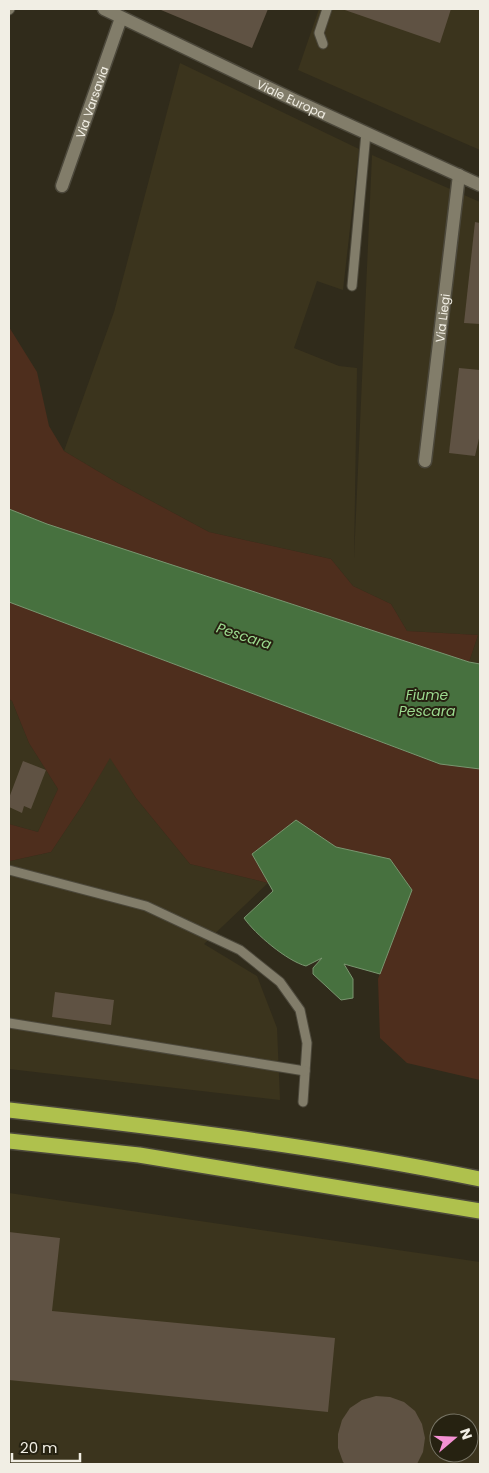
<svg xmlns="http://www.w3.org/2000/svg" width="489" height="1473" font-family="Poppins,sans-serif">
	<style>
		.built { fill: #3b341d; fill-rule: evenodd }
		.green { fill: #4e2e1d }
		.water { fill: #47713f; stroke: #7a9670 }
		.building { fill: #5f5243 }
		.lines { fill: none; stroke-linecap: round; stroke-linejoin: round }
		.lane-casing { stroke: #4c483b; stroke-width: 11 }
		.street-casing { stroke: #4c483b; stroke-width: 15 }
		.secondary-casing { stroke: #4c483b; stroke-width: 15 }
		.highway-casing { stroke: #4c483b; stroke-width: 18 }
		.lane { stroke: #827d6a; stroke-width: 9 }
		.street { stroke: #827d6a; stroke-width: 12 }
		.secondary { stroke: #827d6a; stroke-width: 12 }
		.highway { stroke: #afc14d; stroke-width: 15 }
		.labels { text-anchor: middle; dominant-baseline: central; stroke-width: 4; stroke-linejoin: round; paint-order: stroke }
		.street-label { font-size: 12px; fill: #f1eee4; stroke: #262211 }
		.water-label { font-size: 14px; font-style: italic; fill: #9cda8f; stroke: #262211 }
	</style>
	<rect width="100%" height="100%" fill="#302b1b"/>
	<g class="built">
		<polygon points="319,9 480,9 480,150 298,70"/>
		<polygon points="180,63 359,149 343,290 317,281 294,348 339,366 357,368 354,559 372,155 480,202 480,664 469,662 478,635 407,631 391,604 353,586 331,559 209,532 116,482 64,451 114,312"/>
		<polygon points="9,699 12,701 29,743 58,789 38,832 9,824"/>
		<polygon points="110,757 136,798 190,864 268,883 204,944 257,976 277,1028 280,1100 9,1069 9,858 10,861 51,852 83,804"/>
		<path d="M9,1193L480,1262V1464H9ZM439,1423H469V1453H439Z"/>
	</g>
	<g class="green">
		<polygon points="9,327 37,372 49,426 64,451 116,482 209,532 331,559 353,586 391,604 407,631 478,635 469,662 47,524 9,509"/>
		<polygon points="9,602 439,764 480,769 480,1080 407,1063 380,1038 378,979 411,890 390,859 336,847 296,821 253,854 268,883 190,864 136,798 110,758 83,804 51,852 10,861 9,824 38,832 58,789 29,743 12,701 9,699"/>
	</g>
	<g class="water">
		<polygon points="9,509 47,524 469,662 480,664 480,769 440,764 9,602"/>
		<path d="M296,820L336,847L390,859L412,890L380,974L344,964L353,979V998L341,1000L313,974V968L322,958L306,966C287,961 255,934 244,918L273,891L252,854Z"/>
	</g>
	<g class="building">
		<polygon points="162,9 268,9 252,48 161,10"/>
		<polygon points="342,9 451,9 440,43"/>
		<polygon points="475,222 480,223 480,324 464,323"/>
		<polygon points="459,368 480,370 480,434 475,456 449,453"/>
		<polygon points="23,761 46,770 31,809 24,806 22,813 9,807 9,798"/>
		<polygon points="55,992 114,1000 111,1025 52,1017"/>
		<polygon points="9,1232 60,1238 52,1311 335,1338 328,1412 9,1380"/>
		<polygon points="376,1396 390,1397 404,1402 415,1411 422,1424 425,1438 423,1452 417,1464 345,1464 343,1462 338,1448 338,1434 342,1420 350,1408 362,1400"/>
	</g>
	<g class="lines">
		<g class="lane-casing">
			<g id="lane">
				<polyline points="9,10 10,9"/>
				<polyline points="323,44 319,33 327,9"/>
				<polyline points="352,286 366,133"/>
				<polyline points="9,870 146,906 240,950 280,982 300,1010 307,1043 303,1102"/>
				<polyline points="9,1023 305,1071"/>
			</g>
		</g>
		<g class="street-casing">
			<g id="street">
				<path id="s1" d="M62,186L121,18"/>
				<path id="s2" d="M425,461L459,175"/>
			</g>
		</g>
		<g class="secondary-casing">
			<g id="secondary">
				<path id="s3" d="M104,9L294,100L480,185"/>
			</g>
		</g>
		<g class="highway-casing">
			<g id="highway">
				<path d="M9,1110C167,1128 324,1147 480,1179"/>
				<polyline points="9,1141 139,1155 480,1211"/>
			</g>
		</g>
		<use href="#lane" class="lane"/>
		<use href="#street" class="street"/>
		<use href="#secondary" class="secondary"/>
		<use href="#highway" class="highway"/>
	</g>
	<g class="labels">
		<g class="street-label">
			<text stroke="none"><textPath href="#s3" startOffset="208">Viale Europa</textPath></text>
			<text stroke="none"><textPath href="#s1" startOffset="89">Via Varsavia</textPath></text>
			<text stroke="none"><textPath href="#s2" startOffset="144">Via Liegi</textPath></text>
		</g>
		<g class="water-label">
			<text transform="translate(244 636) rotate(18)">Pescara</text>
			<text x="427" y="695">Fiume<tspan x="427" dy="16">Pescara</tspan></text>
		</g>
	</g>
	<rect width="489" height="1473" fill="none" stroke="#f1eee4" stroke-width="20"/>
	<g transform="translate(454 1438) rotate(71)"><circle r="24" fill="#262211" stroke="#777465"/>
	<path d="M0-4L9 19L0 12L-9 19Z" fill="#f491d3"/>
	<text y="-8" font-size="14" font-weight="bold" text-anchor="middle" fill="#f1eee4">N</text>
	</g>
	<path d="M12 1453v8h68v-8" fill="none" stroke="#f1eee4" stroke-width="2.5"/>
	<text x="20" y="1453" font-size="15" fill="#f1eee4" stroke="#262211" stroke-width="4" paint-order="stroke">20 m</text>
</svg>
